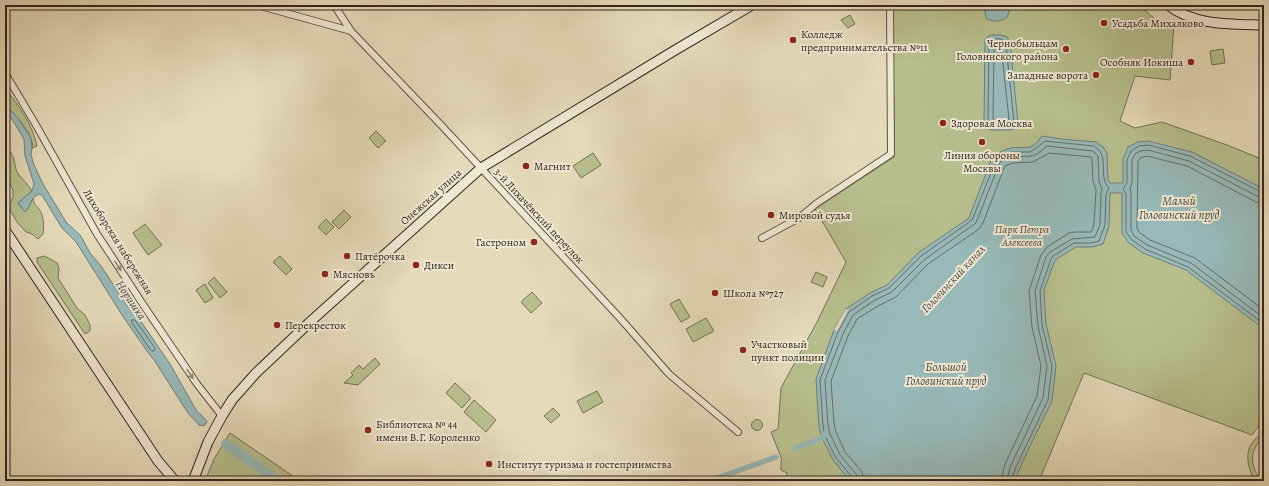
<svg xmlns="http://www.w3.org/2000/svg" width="1269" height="486" font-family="Alegreya,serif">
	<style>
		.green { fill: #b7bf8e; stroke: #757255 }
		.water { fill: #98b9b8; stroke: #707e7a }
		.pier { fill: #e5daba }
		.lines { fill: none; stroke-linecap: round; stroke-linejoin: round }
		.shore { stroke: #666f6a; stroke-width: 1 }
		.canal { stroke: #98b9b8; stroke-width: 5.5 }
		.river { stroke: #98b9b8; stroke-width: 10 }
		.street-casing { stroke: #605244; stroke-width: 8 }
		.secondary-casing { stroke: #33251c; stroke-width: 11 }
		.street { stroke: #eee7d2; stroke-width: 6 }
		.secondary { stroke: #eee7d2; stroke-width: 9 }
		.oneway { fill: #908677 }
		.poi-dot { fill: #8f2418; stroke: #eee7d2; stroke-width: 1.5 }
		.labels { text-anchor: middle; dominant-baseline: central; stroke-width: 4; stroke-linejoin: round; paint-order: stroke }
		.poi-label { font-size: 11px; fill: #33251c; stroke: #eee7d2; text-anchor: start }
		.street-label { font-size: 11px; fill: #33251c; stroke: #eee7d2 }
		.park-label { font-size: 11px; font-style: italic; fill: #544c38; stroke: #eee7d2 }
		.water-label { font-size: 12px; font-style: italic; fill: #4c4a43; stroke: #eee7d2 }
	</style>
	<rect width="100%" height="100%" fill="#e5daba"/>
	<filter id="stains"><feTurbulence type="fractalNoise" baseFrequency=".005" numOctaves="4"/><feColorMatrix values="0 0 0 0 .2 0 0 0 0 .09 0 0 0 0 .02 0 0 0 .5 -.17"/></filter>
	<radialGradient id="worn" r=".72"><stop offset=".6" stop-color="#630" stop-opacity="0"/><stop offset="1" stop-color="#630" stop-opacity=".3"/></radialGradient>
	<g class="green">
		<polygon points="893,5 1139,5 1156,20 1174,23 1170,80 1135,76 1120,121 1135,128 1162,122 1227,145 1264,160 1264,419 1252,435 1084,373 1039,481 786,481 787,473 781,470 781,461 782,460 771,432 778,429 781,388 817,322 846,262 815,209 894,157"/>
		<polygon points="850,15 855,24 848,28 841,20"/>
		<polygon points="1223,49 1225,63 1212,65 1210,51"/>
		<path d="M5,88C18,105 33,125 37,146L32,148C32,146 33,144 32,142C31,133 12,110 5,105Z"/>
		<polygon points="376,131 386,141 378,148 369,138"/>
		<path d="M5,146C18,157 12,165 19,175C24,181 28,184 32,191L18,203L25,212L27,210L33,198C34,205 35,204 39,209C44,215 44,227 43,234L38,239L32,234L26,232L17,222L10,210V203L13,197V190L10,184L5,177Z"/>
		<polygon points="593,153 601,165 581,178 573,166"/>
		<polygon points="344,210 351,217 339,229 332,222"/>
		<polygon points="326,219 334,227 326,235 318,227"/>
		<polygon points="145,224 162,245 148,255 133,233"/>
		<polygon points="44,256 50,259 57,263 59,268 58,278 77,308 85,315 90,325 90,331 85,334 37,262 37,258"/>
		<polygon points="280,256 292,269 286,275 273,262"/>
		<polygon points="816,272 827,277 823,287 811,282"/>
		<polygon points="214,277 227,292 220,298 208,283"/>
		<polygon points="205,284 213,298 205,303 196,290"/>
		<polygon points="532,292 542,303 531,313 521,302"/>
		<polygon points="679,299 690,317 681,322 670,304"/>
		<polygon points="706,318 714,331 693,342 686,329"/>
		<polygon points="375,358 380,364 358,385 344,383 353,375 351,373 359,365 363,369"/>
		<polygon points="455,383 471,398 462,408 446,393"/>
		<polygon points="597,391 603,402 583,413 577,401"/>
		<polygon points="474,400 496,420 486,432 464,412"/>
		<polygon points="553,408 560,415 551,423 544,416"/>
		<circle cx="757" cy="425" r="5.5"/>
		<path d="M1264,431V436C1250,449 1248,467 1263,481H1255C1249,471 1245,457 1250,446C1253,440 1259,436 1264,431Z"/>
		<polygon points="230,433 300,481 205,481 214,459"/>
	</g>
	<g class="water">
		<path d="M985,5H1009V12L1007,17C1001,22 995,22 987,19L985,14Z"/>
		<polygon points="990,35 1001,35 1007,37 1010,43 1018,123 1016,128 1011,130 991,130 986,127 984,120 985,39"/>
		<path d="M5,105L18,118L31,138L32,148L31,155L34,165L43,184L66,222L81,236L90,253L101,266L130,310L142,323L170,364L196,410L207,421V422L204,426L199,425L188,413L154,360L147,351L122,315L76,242L62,228L42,195L39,194C29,199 31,207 25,212L18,203L32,191L34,184L25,156L24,139L10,116L5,113Z"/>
		<path d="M1042,136L1061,139L1096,142L1103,147L1107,153L1108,180L1110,183H1123V159L1128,147L1138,142L1148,141L1192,152L1264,189V329L1186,270L1143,253L1128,242L1122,233V193H1110L1109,226L1103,244L1092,247H1076L1055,260L1044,290L1046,324L1056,366L1052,401L1029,448L1019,470L1015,481H850L833,460L822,438L819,427L816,379L834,330L846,309L870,293L887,285L918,253L969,218L993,155C999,153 1005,149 1011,148C1027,146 1031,152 1042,136Z"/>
	</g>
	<polygon class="pier" points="846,309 848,310 837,331 834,330"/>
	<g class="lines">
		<g class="shore">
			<path d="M991,39C999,39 1003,37 1006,45L1014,122L1013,125L1010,126C1001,126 991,129 988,119L989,41Z"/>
			<polygon points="996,44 1000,44 1001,46 1009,119 1007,121 994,121 993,118 994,46"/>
			<polyline points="1264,193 1261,192 1190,156 1148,145 1139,146 1131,151 1127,160 1127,183 1123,189 1126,194 1126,232 1131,239 1145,249 1188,267 1264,324"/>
			<polyline points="1264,198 1259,197 1189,161 1148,150 1140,151 1135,154 1132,160 1132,182 1130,189 1131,194 1131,230 1134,236 1147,245 1191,263 1264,318"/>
			<polyline points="1264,204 1256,202 1187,166 1147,156 1140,158 1138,161 1137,228 1139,232 1150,240 1195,258 1264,310"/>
			<polygon points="132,320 135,320 155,348 154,351 152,351 150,349 132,323"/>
			<path d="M853,481L852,477L836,458L825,436L823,426L820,380L838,332L849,312L872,296L889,288L921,256L972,220L997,158L1011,152H1030L1039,146L1045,141L1094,146C1111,157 1097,175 1109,188L1106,194L1105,225L1099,241L1091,243H1074L1053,256L1051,259L1040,291L1042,325L1052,366L1048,400L1015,469L1012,481"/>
			<path d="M858,481L857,475L840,455L830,434L828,425L825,380L843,334L853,315L875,300L892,292L924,260L976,223L1000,162C1004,160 1009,157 1013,157C1030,155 1032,160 1047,146L1093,151L1098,156L1099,182L1102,189L1101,193L1100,224L1095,237L1072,239L1050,252L1046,257L1035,291L1038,326L1047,366L1043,398L1010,467L1007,481"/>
			<polyline points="864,481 862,472 845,452 836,432 834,424 831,381 848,336 857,319 878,306 896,297 928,264 979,229 983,223 1005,166 1013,163 1033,162 1049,153 1091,157 1092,159 1093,181 1096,190 1094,223 1092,231 1090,232 1075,232 1069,233 1047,247 1041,255 1029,291 1032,327 1041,366 1037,396 1005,464 1001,481"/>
		</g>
		<g class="canal">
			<polyline points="796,448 822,438 826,433"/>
			<polyline points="709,481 776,457"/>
		</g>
		<polyline class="river" points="226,444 278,481"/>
		<g class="street-casing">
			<g id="street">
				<polyline points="257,5 351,31"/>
				<polyline points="334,5 351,31 442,126 619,317 669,374 738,432"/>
				<polyline points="5,73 36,125 97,234 144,306 197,384 222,416"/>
				<polyline points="762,238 799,218 817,203 891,154 890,5"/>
			</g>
		</g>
		<g class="secondary-casing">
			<g id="secondary">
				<path d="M1168,5C1194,26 1232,24 1264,25"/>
				<polyline points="5,230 158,461 175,481"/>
				<polyline points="193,481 208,442 222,416 232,400 256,373 311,321 481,168 677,49 752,5"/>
			</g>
		</g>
		<use href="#street" class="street"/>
		<use href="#secondary" class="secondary"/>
	</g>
	<defs><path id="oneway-solid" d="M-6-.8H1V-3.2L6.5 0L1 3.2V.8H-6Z"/></defs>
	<g class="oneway">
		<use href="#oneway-solid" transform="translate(118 266) rotate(57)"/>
		<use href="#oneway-solid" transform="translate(190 374) rotate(56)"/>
	</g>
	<g class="poi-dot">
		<circle cx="1104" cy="23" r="4"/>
		<circle cx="793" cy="40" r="4"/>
		<circle cx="1066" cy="49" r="4"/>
		<circle cx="1191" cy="62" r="4"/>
		<circle cx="1096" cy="75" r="4"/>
		<circle cx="943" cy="123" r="4"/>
		<circle cx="982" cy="142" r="4"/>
		<circle cx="526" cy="166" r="4"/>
		<circle cx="771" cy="215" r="4"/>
		<circle cx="534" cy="242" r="4"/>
		<circle cx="347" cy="256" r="4"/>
		<circle cx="416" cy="265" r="4"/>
		<circle cx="325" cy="274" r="4"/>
		<circle cx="715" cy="293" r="4"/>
		<circle cx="277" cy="325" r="4"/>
		<circle cx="743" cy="350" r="4"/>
		<circle cx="368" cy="430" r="4"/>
		<circle cx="489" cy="464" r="4"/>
	</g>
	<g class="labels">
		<g class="poi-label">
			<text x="1112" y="23">Усадьба Михалково</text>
			<text x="801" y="34">Колледж<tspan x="801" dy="13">предпринимательства №11</tspan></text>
			<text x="1058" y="43" text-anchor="end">Чернобыльцам<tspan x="1058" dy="13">Головинского района</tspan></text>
			<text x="1183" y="62" text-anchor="end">Особняк Иокиша</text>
			<text x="1088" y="75" text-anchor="end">Западные ворота</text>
			<text x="951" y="123">Здоровая Москва</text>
			<text x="982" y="155" text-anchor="middle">Линия обороны<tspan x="982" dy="13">Москвы</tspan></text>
			<text x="534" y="166">Магнит</text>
			<text x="779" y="215">Мировой судья</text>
			<text x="526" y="242" text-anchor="end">Гастроном</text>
			<text x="355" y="256">Пятёрочка</text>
			<text x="424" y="265">Дикси</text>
			<text x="333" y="274">Мясновъ</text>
			<text x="723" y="293">Школа №727</text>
			<text x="285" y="325">Перекресток</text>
			<text x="751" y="344">Участковый<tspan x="751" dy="13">пункт полиции</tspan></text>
			<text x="376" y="424">Библиотека № 44<tspan x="376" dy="13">имени В.Г. Короленко</tspan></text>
			<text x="497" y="464">Институт туризма и гостеприимства</text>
		</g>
		<g class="street-label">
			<text transform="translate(431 197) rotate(-42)">Онежская улица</text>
			<text transform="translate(539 216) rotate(47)">3-й Лихачёвский переулок</text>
			<text transform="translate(118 242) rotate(58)">Лихоборская набережная</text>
		</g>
		<g class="park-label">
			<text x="1022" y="229">Парк Петра<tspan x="1022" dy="13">Алексеева</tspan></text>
		</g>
		<g class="water-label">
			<text x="1179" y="201">Малый<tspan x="1179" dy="14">Головинский пруд</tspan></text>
			<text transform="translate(953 279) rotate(-47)">Головинский канал</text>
			<text transform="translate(131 300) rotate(56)">Норишка</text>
			<text x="946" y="367">Большой<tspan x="946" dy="14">Головинский пруд</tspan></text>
		</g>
	</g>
	<rect width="1269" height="486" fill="none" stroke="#e5daba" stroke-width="20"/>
	<rect x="6" y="6" width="1257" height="474" fill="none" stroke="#33251c" stroke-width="2"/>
	<rect x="10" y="10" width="1249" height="466" fill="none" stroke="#33251c"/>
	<rect width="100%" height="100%" filter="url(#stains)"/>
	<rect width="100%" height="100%" fill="url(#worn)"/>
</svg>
